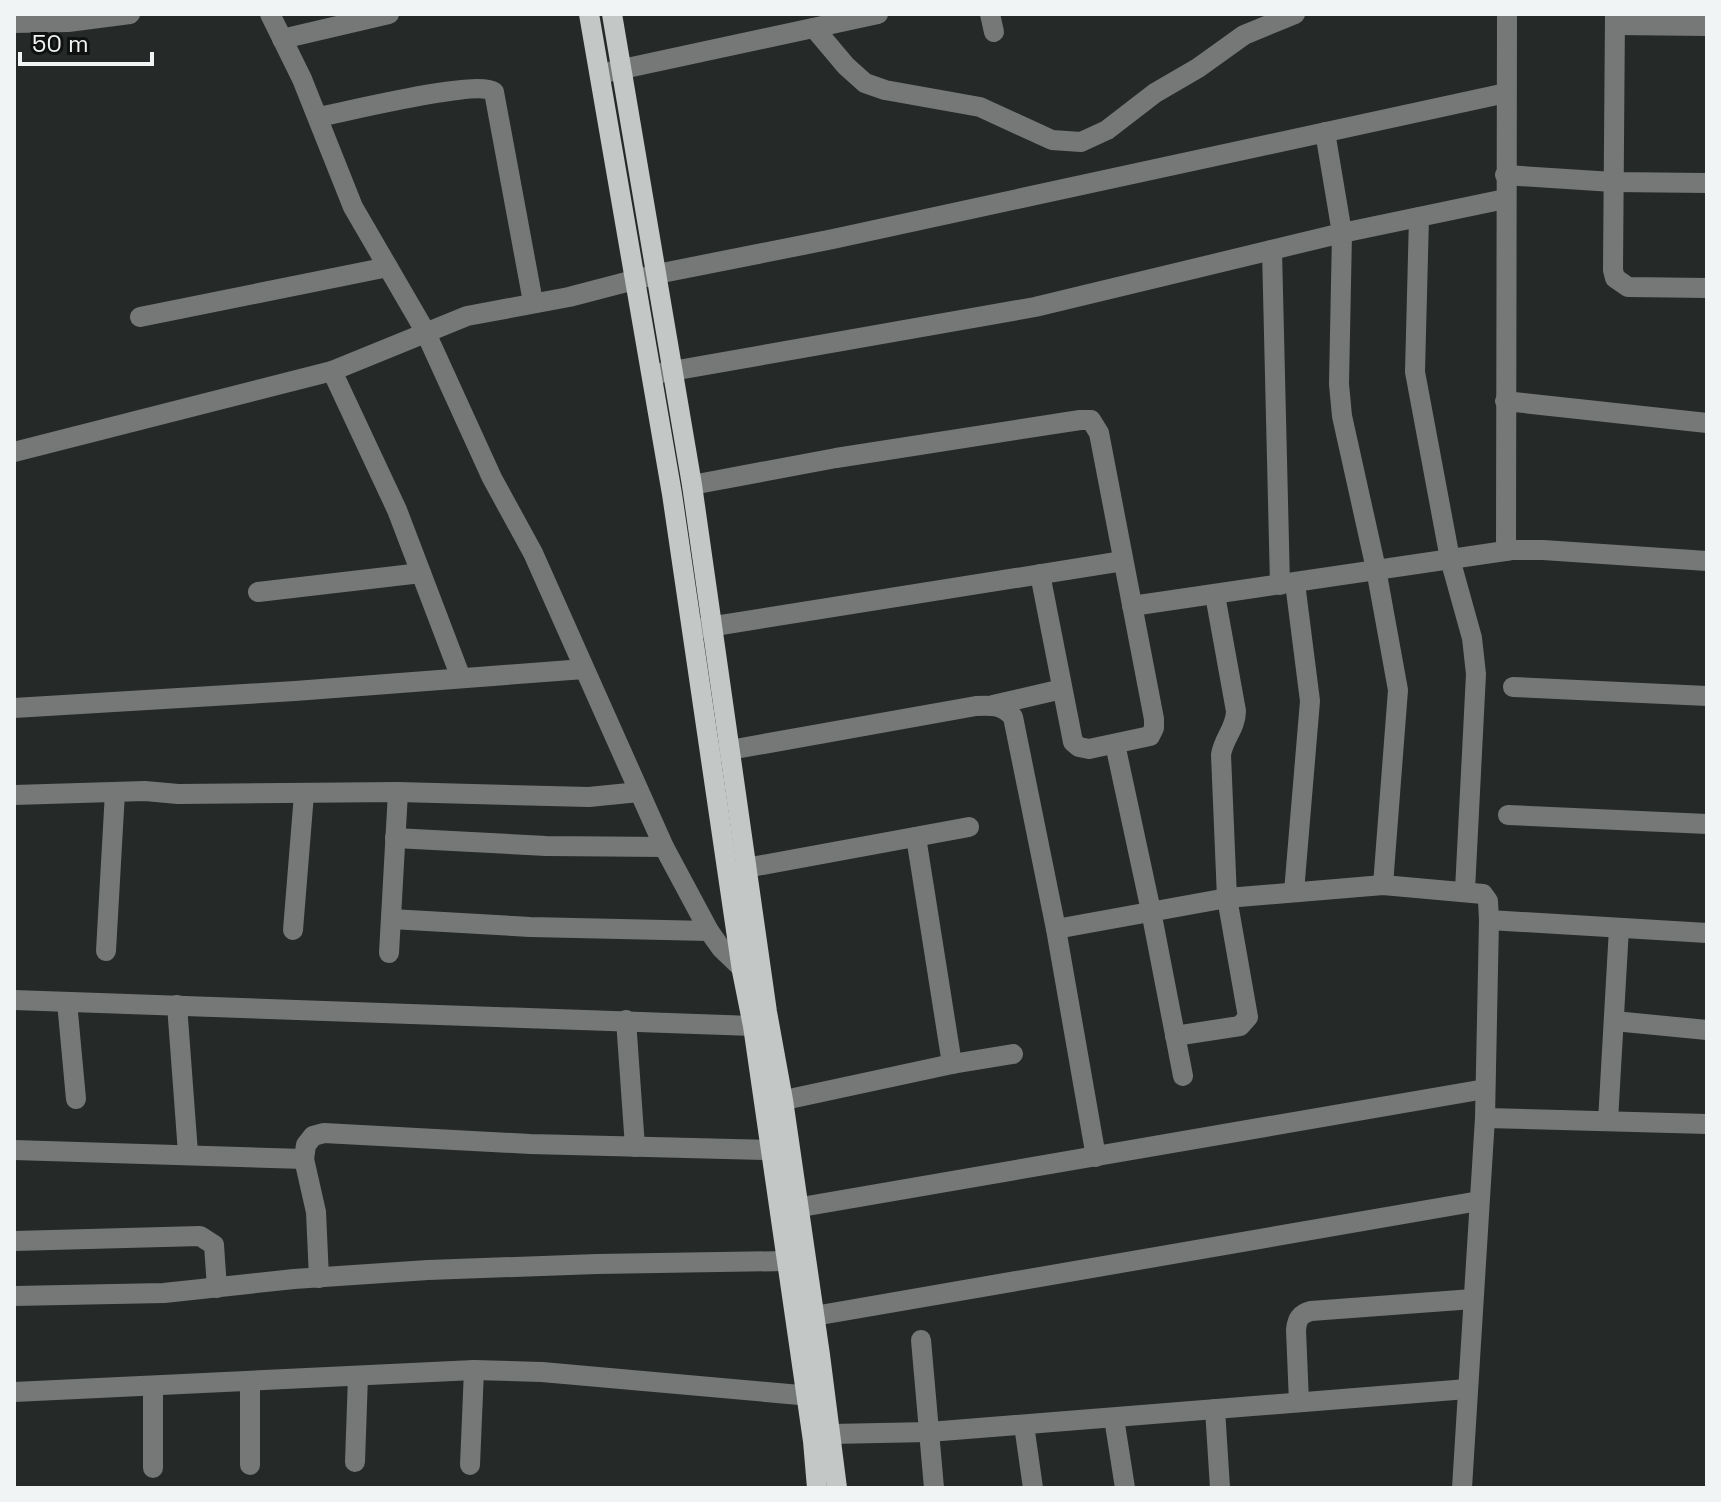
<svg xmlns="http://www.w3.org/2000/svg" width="1721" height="1502" font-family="'Space Grotesk',sans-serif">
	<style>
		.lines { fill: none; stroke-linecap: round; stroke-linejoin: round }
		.minor { stroke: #757877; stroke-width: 20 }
		.major { stroke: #c3c8c6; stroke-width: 20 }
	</style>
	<rect width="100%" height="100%" fill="#252928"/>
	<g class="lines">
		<g class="minor">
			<polyline points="270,14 302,79 353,207 425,331 492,478 533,553 664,847 709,931 721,948 748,974"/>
			<polyline points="990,14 994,32"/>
			<polyline points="1615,14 1613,270 1615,278 1628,287 1707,288"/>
			<polyline points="14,23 68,22 130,14"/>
			<polyline points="1615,25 1707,26"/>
			<polyline points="814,28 846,66 865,83 885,90 980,107 1052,140 1081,142 1107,130 1155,93 1198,68 1244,35 1295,14"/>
			<polyline points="282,39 389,14"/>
			<polyline points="604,73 878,14"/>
			<path d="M318,117C346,112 477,79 494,92L533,302"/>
			<polyline points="1325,132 1342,233 1339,384 1342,416 1376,569 1398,690 1383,885"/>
			<polyline points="1505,175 1613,182 1707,183"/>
			<polyline points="1419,217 1415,372 1450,559 1472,638 1476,674 1465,890"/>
			<polyline points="1272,250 1280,585"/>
			<polyline points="140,317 388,267"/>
			<polyline points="332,371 397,510 461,678"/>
			<polyline points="655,374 1035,307 1342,233 1505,199"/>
			<polyline points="1505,401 1707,423"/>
			<polyline points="14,452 332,371 467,316 569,297 657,274 833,239 1506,93"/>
			<polyline points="692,485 836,458 1080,420 1091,420 1099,433 1154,719 1154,728 1150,736 1089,749 1079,747 1073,742 1040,574"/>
			<polyline points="1506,551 1507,14"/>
			<polyline points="258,592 421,573"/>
			<polyline points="1132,606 1512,550 1543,550 1707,561"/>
			<polyline points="696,629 1123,561"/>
			<polyline points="1513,687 1707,696"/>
			<polyline points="993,705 1062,689"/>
			<polyline points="14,708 295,691 584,669"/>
			<polyline points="1115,744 1151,911 1183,1076"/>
			<path d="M713,753L976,706C992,705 1002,705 1013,717L1056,929L1096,1157"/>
			<polyline points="14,795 145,791 178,794 398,792 589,797 639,792"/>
			<polyline points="1508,815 1707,824"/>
			<polyline points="916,837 952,1064"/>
			<polyline points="395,838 546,846 664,847"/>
			<polyline points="746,868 969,827"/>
			<polyline points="1294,892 1310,701 1295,583"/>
			<polyline points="391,919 530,927 709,931"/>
			<polyline points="1489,920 1707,933"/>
			<polyline points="1056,929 1227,898 1383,885 1483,894 1488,901 1489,920 1485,1118 1462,1488"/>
			<polyline points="293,930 304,794"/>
			<polyline points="106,951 115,792"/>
			<polyline points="389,953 398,792"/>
			<polyline points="14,1000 753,1026"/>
			<polyline points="67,1002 76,1099"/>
			<polyline points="177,1005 188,1153"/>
			<polyline points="626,1020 635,1147"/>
			<polyline points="1614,1021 1707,1030"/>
			<path d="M1175,1036L1240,1026L1248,1017L1227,898L1221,755C1223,739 1236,728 1236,711L1215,595"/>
			<polyline points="766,1104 952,1064 1013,1054"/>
			<polyline points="1485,1118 1707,1124"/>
			<polyline points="1608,1121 1619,928"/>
			<polyline points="14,1150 304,1159"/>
			<polyline points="784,1210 1485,1089"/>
			<polyline points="14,1241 200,1236 214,1245 217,1288"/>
			<polyline points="319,1278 316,1212 304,1159 306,1145 313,1136 324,1133 530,1144 769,1150"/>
			<polyline points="14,1296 164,1293 294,1279 428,1270 597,1264 786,1261"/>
			<polyline points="797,1319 1479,1201"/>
			<polyline points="921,1340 934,1488"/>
			<polyline points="153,1386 153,1468"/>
			<polyline points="14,1392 474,1370 542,1372 822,1397"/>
			<path d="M1299,1402L1296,1330C1297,1319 1300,1314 1311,1311L1473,1299"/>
			<polyline points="1215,1409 1220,1488"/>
			<polyline points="1114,1418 1125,1488"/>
			<polyline points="1024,1425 1033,1488"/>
			<polyline points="831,1434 929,1432 1467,1389"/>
			<polyline points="355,1462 358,1376"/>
			<polyline points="250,1465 250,1382"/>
			<polyline points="470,1465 474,1370"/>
		</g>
		<g class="major">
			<polyline points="589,14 672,494 742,971 753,1026 813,1441 817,1488"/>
			<polyline points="612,14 692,485 767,1012 783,1100 820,1355 837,1488"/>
		</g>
	</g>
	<rect width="1721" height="1502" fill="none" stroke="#f1f4f4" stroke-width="32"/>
	<path d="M20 52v12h132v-12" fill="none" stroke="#f1f4f4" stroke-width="4"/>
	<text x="32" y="52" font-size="24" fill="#f1f4f4" stroke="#101211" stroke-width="6" paint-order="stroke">50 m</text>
</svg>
